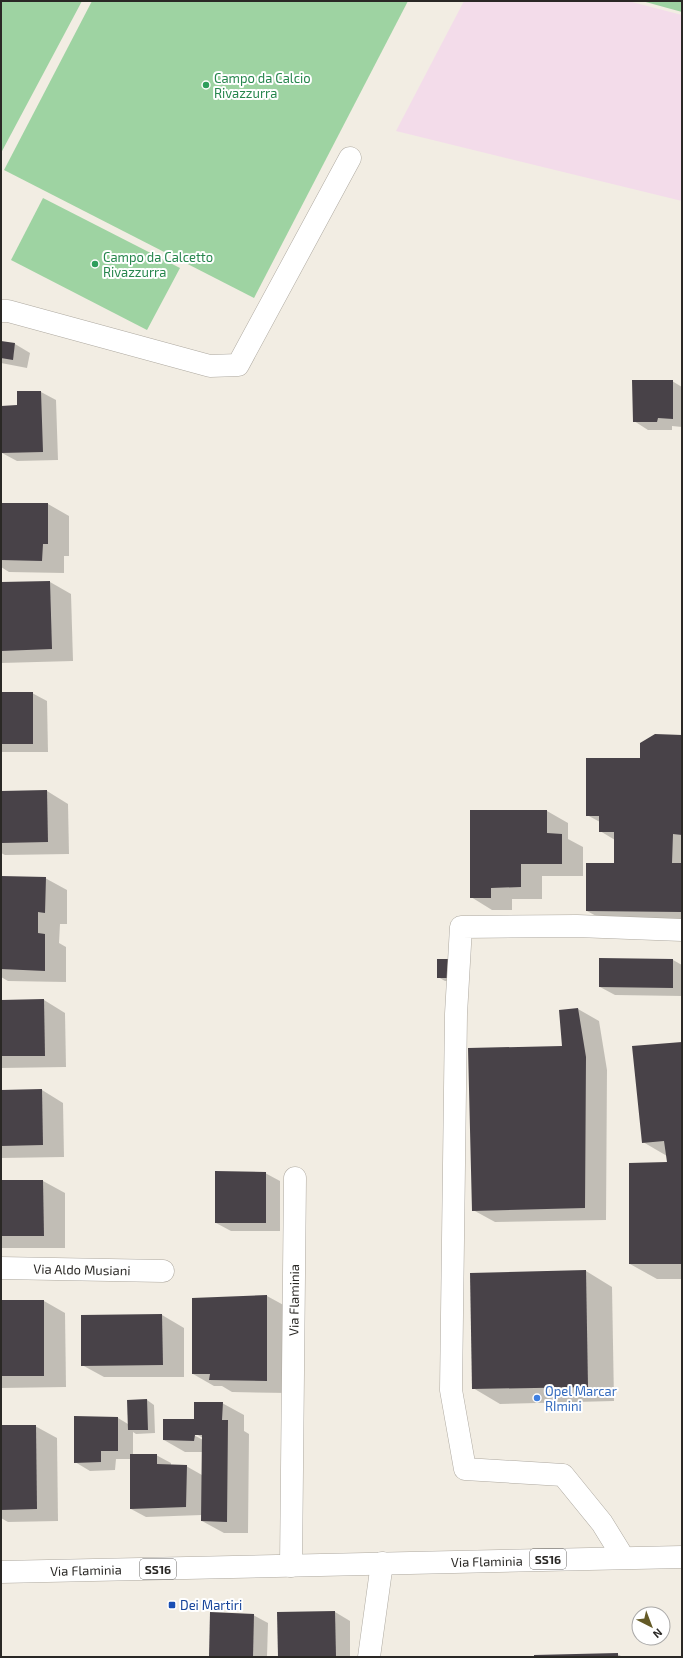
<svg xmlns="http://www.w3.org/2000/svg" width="683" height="1658" font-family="'Exo 2',sans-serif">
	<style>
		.industrial { fill: #f3dcea }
		.green { fill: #9ed3a2 }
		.shadow { fill: #0003; fill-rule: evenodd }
		.building { fill: #484248 }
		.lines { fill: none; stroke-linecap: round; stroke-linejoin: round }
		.minor-casing { stroke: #aea9a0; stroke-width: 23 }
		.major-casing { stroke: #aea9a0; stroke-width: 23 }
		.minor { stroke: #fff; stroke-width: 22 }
		.major { stroke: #fff; stroke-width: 22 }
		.leisure-dot { fill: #2e9e5b; stroke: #fff; stroke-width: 1.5 }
		.shop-dot { fill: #3f7fe0; stroke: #fff; stroke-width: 1.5 }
		.transit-dot { fill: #1a4fb4; stroke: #fff; stroke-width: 1.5 }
		.labels { text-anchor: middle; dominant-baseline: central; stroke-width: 4; stroke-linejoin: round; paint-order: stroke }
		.shield { fill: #fff; stroke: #6a6866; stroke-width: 1 }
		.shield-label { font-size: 12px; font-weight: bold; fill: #2a2825 }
		.leisure-label { font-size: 13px; fill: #27864d; stroke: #fff; text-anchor: start }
		.street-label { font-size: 13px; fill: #2a2825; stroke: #fff }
		.shop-label { font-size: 13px; fill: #366cbe; stroke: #fff; text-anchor: start }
		.transit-label { font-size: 13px; fill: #164399; stroke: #fff; text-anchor: start }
	</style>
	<rect width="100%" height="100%" fill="#f2ede3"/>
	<polygon class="industrial" points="464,1 628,1 682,15 682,201 396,131"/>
	<g class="green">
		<polygon points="1,1 82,1 1,153"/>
		<polygon points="92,1 408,1 254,298 4,170"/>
		<polygon points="642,1 682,1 682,12"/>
		<polygon points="43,198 180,268 147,330 11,260"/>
	</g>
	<g class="shadow">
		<polygon points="1,342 15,344 30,353 27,368 1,363"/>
		<polygon points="672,381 682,387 682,427 672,426 672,430 648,430 634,421"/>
		<polygon points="41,392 56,400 58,460 17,461 2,453 1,407 18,406"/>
		<polygon points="1,504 48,504 69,516 69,556 64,556 64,573 9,572 1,567"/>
		<polygon points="50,582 71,594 73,661 1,663 1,583"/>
		<polygon points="1,693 32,693 47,701 48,752 1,752"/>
		<polygon points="682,736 682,923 609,923 587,911 615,864 615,840 600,831 600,822 587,815 641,759"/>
		<polygon points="47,791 68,804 69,854 5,855 1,853 1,792"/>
		<polygon points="471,811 547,811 568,823 568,839 583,847 583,876 542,876 542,899 512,899 512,910 492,910 471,897"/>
		<polygon points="1,877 45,878 67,890 67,924 60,924 59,943 66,947 66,982 8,981 1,977"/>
		<polygon points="600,959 673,960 682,965 682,996 615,995 600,987"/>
		<polygon points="449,960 457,981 445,981 438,977"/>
		<polygon points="44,1000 65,1013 66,1067 1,1068 1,1001"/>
		<polygon points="578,1009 599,1021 607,1070 606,1220 495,1222 473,1210 563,1047"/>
		<polygon points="682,1043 682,1279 657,1279 630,1264 668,1163 667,1156 643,1142"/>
		<polygon points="42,1090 63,1103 64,1157 1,1158 1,1091"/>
		<polygon points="265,1173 280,1181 280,1231 231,1231 216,1223"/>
		<polygon points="1,1181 43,1181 65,1193 65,1248 1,1248"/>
		<polygon points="586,1271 612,1287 614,1401 500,1404 473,1388"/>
		<polygon points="267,1296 289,1308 288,1393 232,1392 222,1386 214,1386 193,1374 193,1299"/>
		<polygon points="1,1301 44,1301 65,1313 66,1387 1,1388"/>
		<polygon points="162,1315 184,1328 184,1377 104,1377 82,1365 82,1316"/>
		<path d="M147,1400L154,1405L155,1433L136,1434L133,1432V1455H156L171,1463V1466H186L202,1475L203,1452H185L164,1440L222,1403L244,1415V1431L249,1434L248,1533H224L202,1521V1515L146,1517L131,1509V1459H116L115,1470L90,1471L75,1462V1418H118L128,1424ZM191,1431L203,1438V1440L190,1433Z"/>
		<polygon points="1,1426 35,1426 57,1438 58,1521 8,1522 1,1518"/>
		<polygon points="335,1612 350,1621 350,1657 279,1657"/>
		<polygon points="253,1615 268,1623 267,1657 210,1657"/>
		<polygon points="617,1654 623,1657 535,1657"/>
	</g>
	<g class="building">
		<polygon points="1,341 15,343 13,360 1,358"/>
		<polygon points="632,380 673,380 673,419 658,418 657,422 633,422"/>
		<polygon points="17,391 41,391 43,452 1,453 1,406 17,405"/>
		<polygon points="1,503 48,503 48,544 43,544 42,561 1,560"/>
		<polygon points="50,581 52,649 1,651 1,582"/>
		<rect x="1" y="692" width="32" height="52"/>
		<polygon points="655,734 682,735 682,835 673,834 672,863 682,863 682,912 586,911 586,863 614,863 614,832 599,832 599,816 586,816 586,758 640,758 640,743"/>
		<polygon points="47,790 48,842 1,843 1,791"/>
		<polygon points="470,810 547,810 547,833 562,834 562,864 521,864 521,887 491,888 491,898 470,898"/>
		<polygon points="1,876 46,877 45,913 38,912 38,933 45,934 45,971 1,969"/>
		<polygon points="599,958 673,959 673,988 599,987"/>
		<rect x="437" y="959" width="13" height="19"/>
		<polygon points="44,999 45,1056 1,1056 1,1000"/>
		<polygon points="578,1008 586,1057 585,1208 472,1211 468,1048 562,1046 559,1010"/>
		<polygon points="682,1042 682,1264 629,1264 629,1163 667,1162 664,1141 642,1143 632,1046"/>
		<polygon points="42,1089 43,1145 1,1146 1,1090"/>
		<polygon points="215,1171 266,1172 266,1223 215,1223"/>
		<polygon points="1,1180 43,1180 44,1236 1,1236"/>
		<polygon points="586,1270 588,1387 472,1389 470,1273"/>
		<polygon points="267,1295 267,1381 209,1380 210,1374 192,1374 192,1298"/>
		<rect x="1" y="1300" width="43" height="76"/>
		<polygon points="162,1314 163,1365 81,1366 81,1315"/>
		<polygon points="147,1399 148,1430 128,1430 127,1400"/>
		<polygon points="194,1402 223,1402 222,1420 228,1420 227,1522 201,1521 202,1435 195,1435 194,1441 163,1440 163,1419 194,1419"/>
		<polygon points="74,1416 118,1417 118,1451 101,1451 101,1462 74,1463"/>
		<polygon points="1,1425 36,1425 37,1509 1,1510"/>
		<polygon points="130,1454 157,1454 157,1464 187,1465 186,1507 130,1509"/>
		<polygon points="335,1611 336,1657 278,1657 277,1612"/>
		<polygon points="210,1612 254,1614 253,1657 209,1657"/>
		<polygon points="618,1653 618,1657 534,1657 534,1655"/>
	</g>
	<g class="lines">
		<g class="minor-casing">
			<g id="minor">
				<polyline points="1,311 8,311 210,366 238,365 350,158"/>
				<path id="s1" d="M1,1268L163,1271"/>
				<polyline points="623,1557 602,1523 563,1475 465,1469 451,1390 456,1014 461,927 577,926 682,930"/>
				<path id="s2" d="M291,1566L295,1178"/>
				<polyline points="369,1657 382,1563"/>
			</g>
		</g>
		<g class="major-casing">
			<g id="major">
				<path id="s3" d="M1,1572L682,1557"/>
			</g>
		</g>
		<use href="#minor" class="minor"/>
		<use href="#major" class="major"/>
	</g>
	<g class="leisure-dot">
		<circle cx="206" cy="85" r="4"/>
		<circle cx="95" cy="264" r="4"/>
	</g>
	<circle class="shop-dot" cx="537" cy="1398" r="4"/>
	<rect class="transit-dot" x="168" y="1601" width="8" height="8" rx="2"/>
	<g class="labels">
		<g class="shield">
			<rect x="530" y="1549" width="36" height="20" rx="3"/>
			<rect x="140" y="1559" width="36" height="20" rx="3"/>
		</g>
		<g class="shield-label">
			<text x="548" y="1559">SS16</text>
			<text x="158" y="1569">SS16</text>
		</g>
		<g class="leisure-label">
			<text x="214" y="78">Campo da Calcio<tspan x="214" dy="15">Rivazzurra</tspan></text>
			<text x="103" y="257">Campo da Calcetto<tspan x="103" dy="15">Rivazzurra</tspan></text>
		</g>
		<g class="street-label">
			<text stroke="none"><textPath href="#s1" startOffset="81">Via Aldo Musiani</textPath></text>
			<text stroke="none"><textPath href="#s2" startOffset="266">Via Flaminia</textPath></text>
			<text stroke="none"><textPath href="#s3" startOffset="486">Via Flaminia</textPath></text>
			<text stroke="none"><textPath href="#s3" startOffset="85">Via Flaminia</textPath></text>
		</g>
		<g class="shop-label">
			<text x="545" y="1391">Opel Marcar<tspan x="545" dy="15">RImini</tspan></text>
		</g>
		<g class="transit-label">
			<text x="180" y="1605">Dei Martiri</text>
		</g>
	</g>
	<rect width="683" height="1658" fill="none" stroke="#2a2825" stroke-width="4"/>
	<g transform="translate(651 1626) rotate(138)"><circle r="19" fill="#ffffff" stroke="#aaa9a8"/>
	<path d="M0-3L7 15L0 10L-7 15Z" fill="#645a26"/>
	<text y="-6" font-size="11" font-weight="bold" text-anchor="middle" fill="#2a2825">N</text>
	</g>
</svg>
